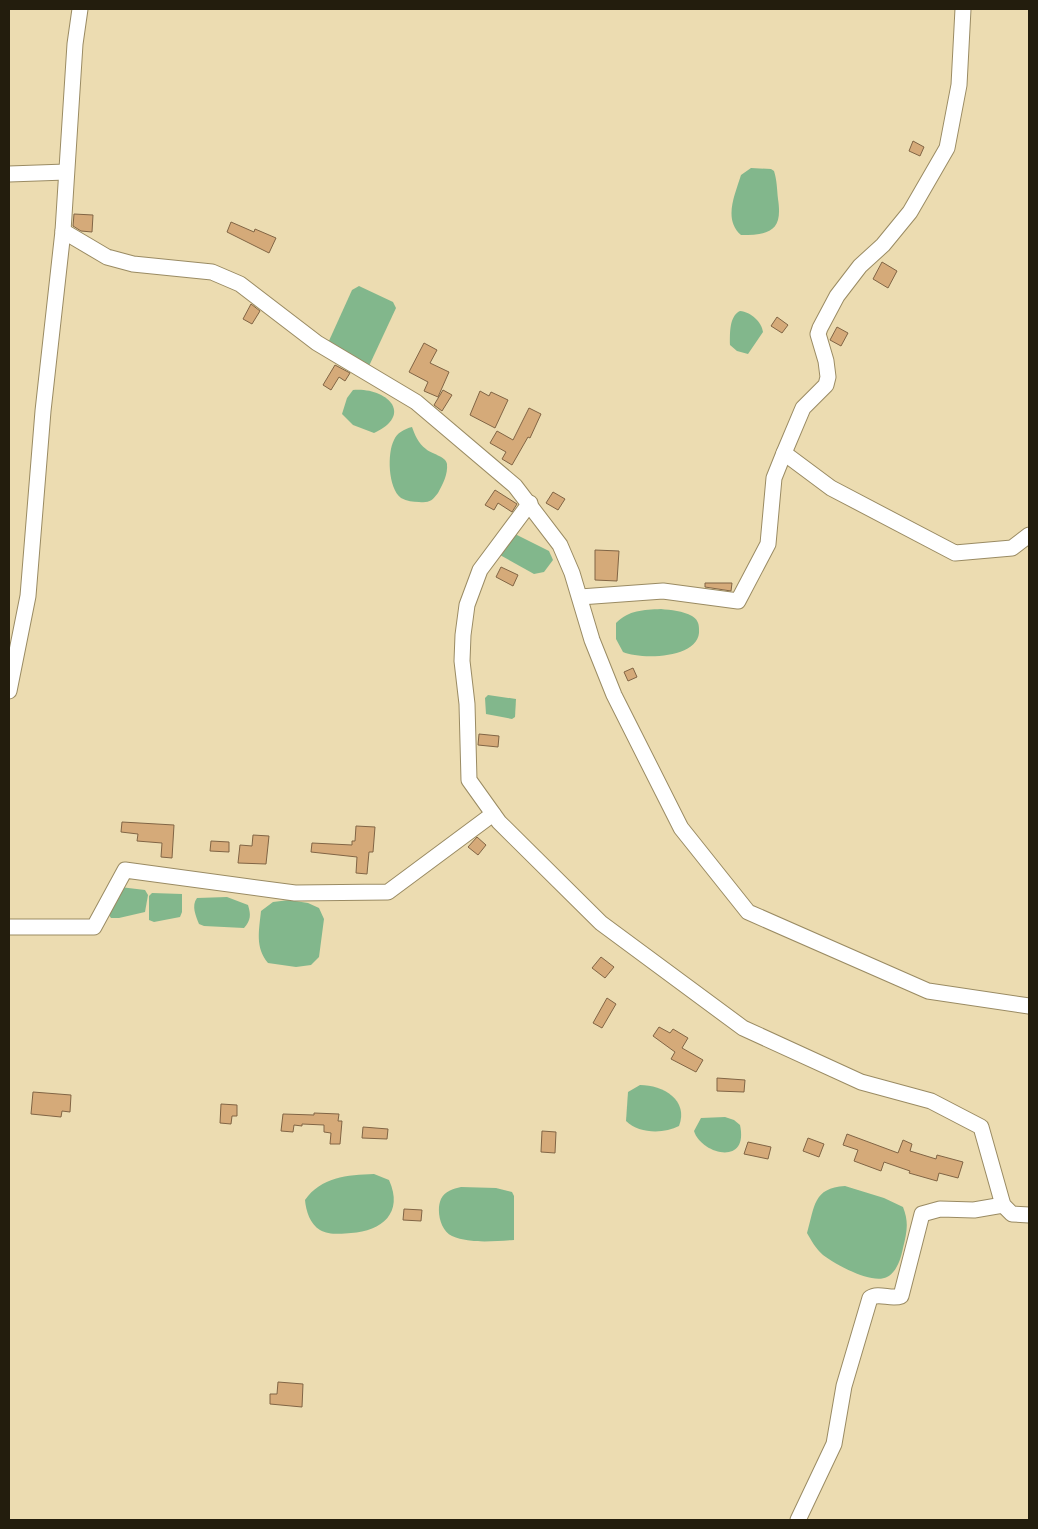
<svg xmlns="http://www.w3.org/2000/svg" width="1038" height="1529" font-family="'Alegreya Sans',sans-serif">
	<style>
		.water { fill: #82b78c }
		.building { fill: #d5aa79; stroke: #816545 }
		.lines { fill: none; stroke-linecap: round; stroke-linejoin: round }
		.street-casing { stroke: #9a8b63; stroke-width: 17 }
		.street { stroke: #fff; stroke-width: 15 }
	</style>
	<rect width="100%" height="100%" fill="#ecdcb1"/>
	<g class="water">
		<path d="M751,168L771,169L774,171C777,180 777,190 778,199C783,231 770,235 741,235C723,219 735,195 741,175Z"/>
		<polygon points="359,286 393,302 396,308 369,366 328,343 352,290"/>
		<path d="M740,311C751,312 762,322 763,332L748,354L737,351L730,345C730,334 729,316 740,311Z"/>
		<path d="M353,390C386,387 415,414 374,433L353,425L342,414L347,398Z"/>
		<path d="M412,427C415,435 418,443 426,449C431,454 446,456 447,464C448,474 443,484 438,493C432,501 429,503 419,502C413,502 407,501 401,498C388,488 387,453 394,440C397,433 404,429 412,427Z"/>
		<polygon points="515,534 549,551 553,560 544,572 534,574 500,555"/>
		<path d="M661,609C671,610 683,611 692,616C697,619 699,623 699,629C702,659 641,660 623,652L616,639V623C629,610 643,610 661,609Z"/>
		<polygon points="488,695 516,699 515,717 512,719 486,714 485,698"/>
		<polygon points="120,887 145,890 148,895 145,912 119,918 111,918 109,915"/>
		<polygon points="152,893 182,894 182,912 180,917 154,922 149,920 149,896"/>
		<path d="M227,897L248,905C251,915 251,920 244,928L204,926L199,924C196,916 191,906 197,898Z"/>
		<path d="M289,900L308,903L319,908L324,919L319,957L311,965L296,967L268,963C255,947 259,931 261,911L273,902Z"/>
		<path d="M640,1085C663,1085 689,1100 679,1126C664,1134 639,1134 626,1121L628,1092Z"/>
		<path d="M725,1117L734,1120L740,1125C749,1167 701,1154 694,1131L701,1118Z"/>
		<path d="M374,1174L389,1180C404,1213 382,1231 351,1233C342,1234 328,1235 320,1230C310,1224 306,1211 305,1200C321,1177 347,1175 374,1174Z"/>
		<path d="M845,1186L884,1198L903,1207C909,1222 907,1232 903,1248C901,1258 897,1272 887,1277C872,1285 835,1264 823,1255C816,1249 811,1240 807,1233C815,1206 813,1188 845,1186Z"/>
		<path d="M461,1187L496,1188L512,1192L514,1196V1240C494,1241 471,1244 452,1236C440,1231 436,1210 441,1199C445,1191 453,1189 461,1187Z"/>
	</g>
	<g class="building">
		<polygon points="913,141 924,147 920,156 909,151"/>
		<polygon points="74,214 93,215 92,232 81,231 73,226"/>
		<polygon points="231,222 254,232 255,229 276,238 269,253 227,232"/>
		<polygon points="882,262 897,271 888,288 873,279"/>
		<polygon points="251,304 260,311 252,324 243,319"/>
		<polygon points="777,317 788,325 782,333 771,326"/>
		<polygon points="837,327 848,333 841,346 830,340"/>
		<polygon points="424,343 437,350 430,363 449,372 438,397 424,391 428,382 409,372"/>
		<polygon points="335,365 350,373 345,381 339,377 331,390 323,385"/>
		<polygon points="443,390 452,395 442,411 434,405"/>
		<polygon points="480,391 489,396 491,392 508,400 495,428 470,415"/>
		<polygon points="529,408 541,414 530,438 528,437 512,465 502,459 506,452 490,443 497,431 513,440"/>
		<polygon points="495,490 517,504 512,512 498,503 494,510 485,505"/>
		<polygon points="553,492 565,499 558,510 546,503"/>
		<polygon points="595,550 619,551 617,581 595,580"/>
		<polygon points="501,567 518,575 513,586 496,577"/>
		<polygon points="705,583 732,583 731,591 705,587"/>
		<polygon points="633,668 637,677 628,681 624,672"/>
		<polygon points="479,734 499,736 498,747 478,745"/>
		<polygon points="122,822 174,825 172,858 161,857 162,843 137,841 138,834 121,832"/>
		<polygon points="356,826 375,827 373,852 369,852 367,874 356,873 357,857 311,852 312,843 352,845 352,841 355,841"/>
		<polygon points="253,835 269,836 266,864 238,863 240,845 252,846"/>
		<polygon points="477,837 486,845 478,855 468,847"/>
		<polygon points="211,841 229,842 229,852 210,851"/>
		<polygon points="601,957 614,967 605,978 592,968"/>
		<polygon points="607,998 616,1004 602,1028 593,1023"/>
		<polygon points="659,1027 670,1033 673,1029 688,1038 682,1048 703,1060 696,1072 671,1059 675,1052 653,1036"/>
		<polygon points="717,1078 745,1080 744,1092 717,1091"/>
		<polygon points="33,1092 71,1095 70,1112 62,1111 61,1117 31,1114"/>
		<polygon points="221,1104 237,1105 237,1116 232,1116 231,1124 220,1123"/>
		<polygon points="314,1113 339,1114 338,1121 342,1121 340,1144 330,1144 331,1133 324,1132 324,1125 302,1124 302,1126 294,1125 293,1132 281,1131 283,1114 314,1115"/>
		<polygon points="363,1127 388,1129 387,1139 362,1138"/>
		<polygon points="542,1131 556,1132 555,1153 541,1152"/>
		<polygon points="847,1134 898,1153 903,1140 912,1144 910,1151 936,1159 937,1155 963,1162 958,1178 939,1173 937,1181 909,1173 910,1171 884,1162 881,1171 854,1161 858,1150 843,1145"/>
		<polygon points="808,1138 824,1144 819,1157 803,1151"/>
		<polygon points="748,1142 771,1147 768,1159 744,1154"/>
		<polygon points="404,1209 422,1210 421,1221 403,1220"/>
		<polygon points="278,1382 303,1384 302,1407 270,1404 270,1394 277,1394"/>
	</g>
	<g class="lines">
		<g class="street-casing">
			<g id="street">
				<polyline points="9,174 66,172"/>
				<polyline points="63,231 107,257 133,264 212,272 240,284 317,343 416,402 515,486 560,545 572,573 592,640 614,695 681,828 748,912 928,991 1029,1006"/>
				<polyline points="784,453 831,488 955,553 1012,548 1029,535"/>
				<polyline points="530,503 480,570 467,605 463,635 462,661 467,704 469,780 499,822 601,923 743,1028 861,1082 931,1101 981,1127 1003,1205 1012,1214 1029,1215"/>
				<polyline points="580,597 663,591 738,601 768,544 774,478 784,453 803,408 826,385 828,377 826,361 818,334 820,328 837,296 860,266 883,245 910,212 947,148 959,85 963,9"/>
				<polyline points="9,691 28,596 43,411 63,231 75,44 80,9"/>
				<polyline points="9,927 94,927 125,870 295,893 388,892 493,814"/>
				<path d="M798,1520L834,1444L844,1386L870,1298C879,1292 891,1300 901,1296L922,1214L940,1209L974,1210L1003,1205"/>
			</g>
		</g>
		<use href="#street" class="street"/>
	</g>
	<rect width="1038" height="1529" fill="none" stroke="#231d0d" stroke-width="20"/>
</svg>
